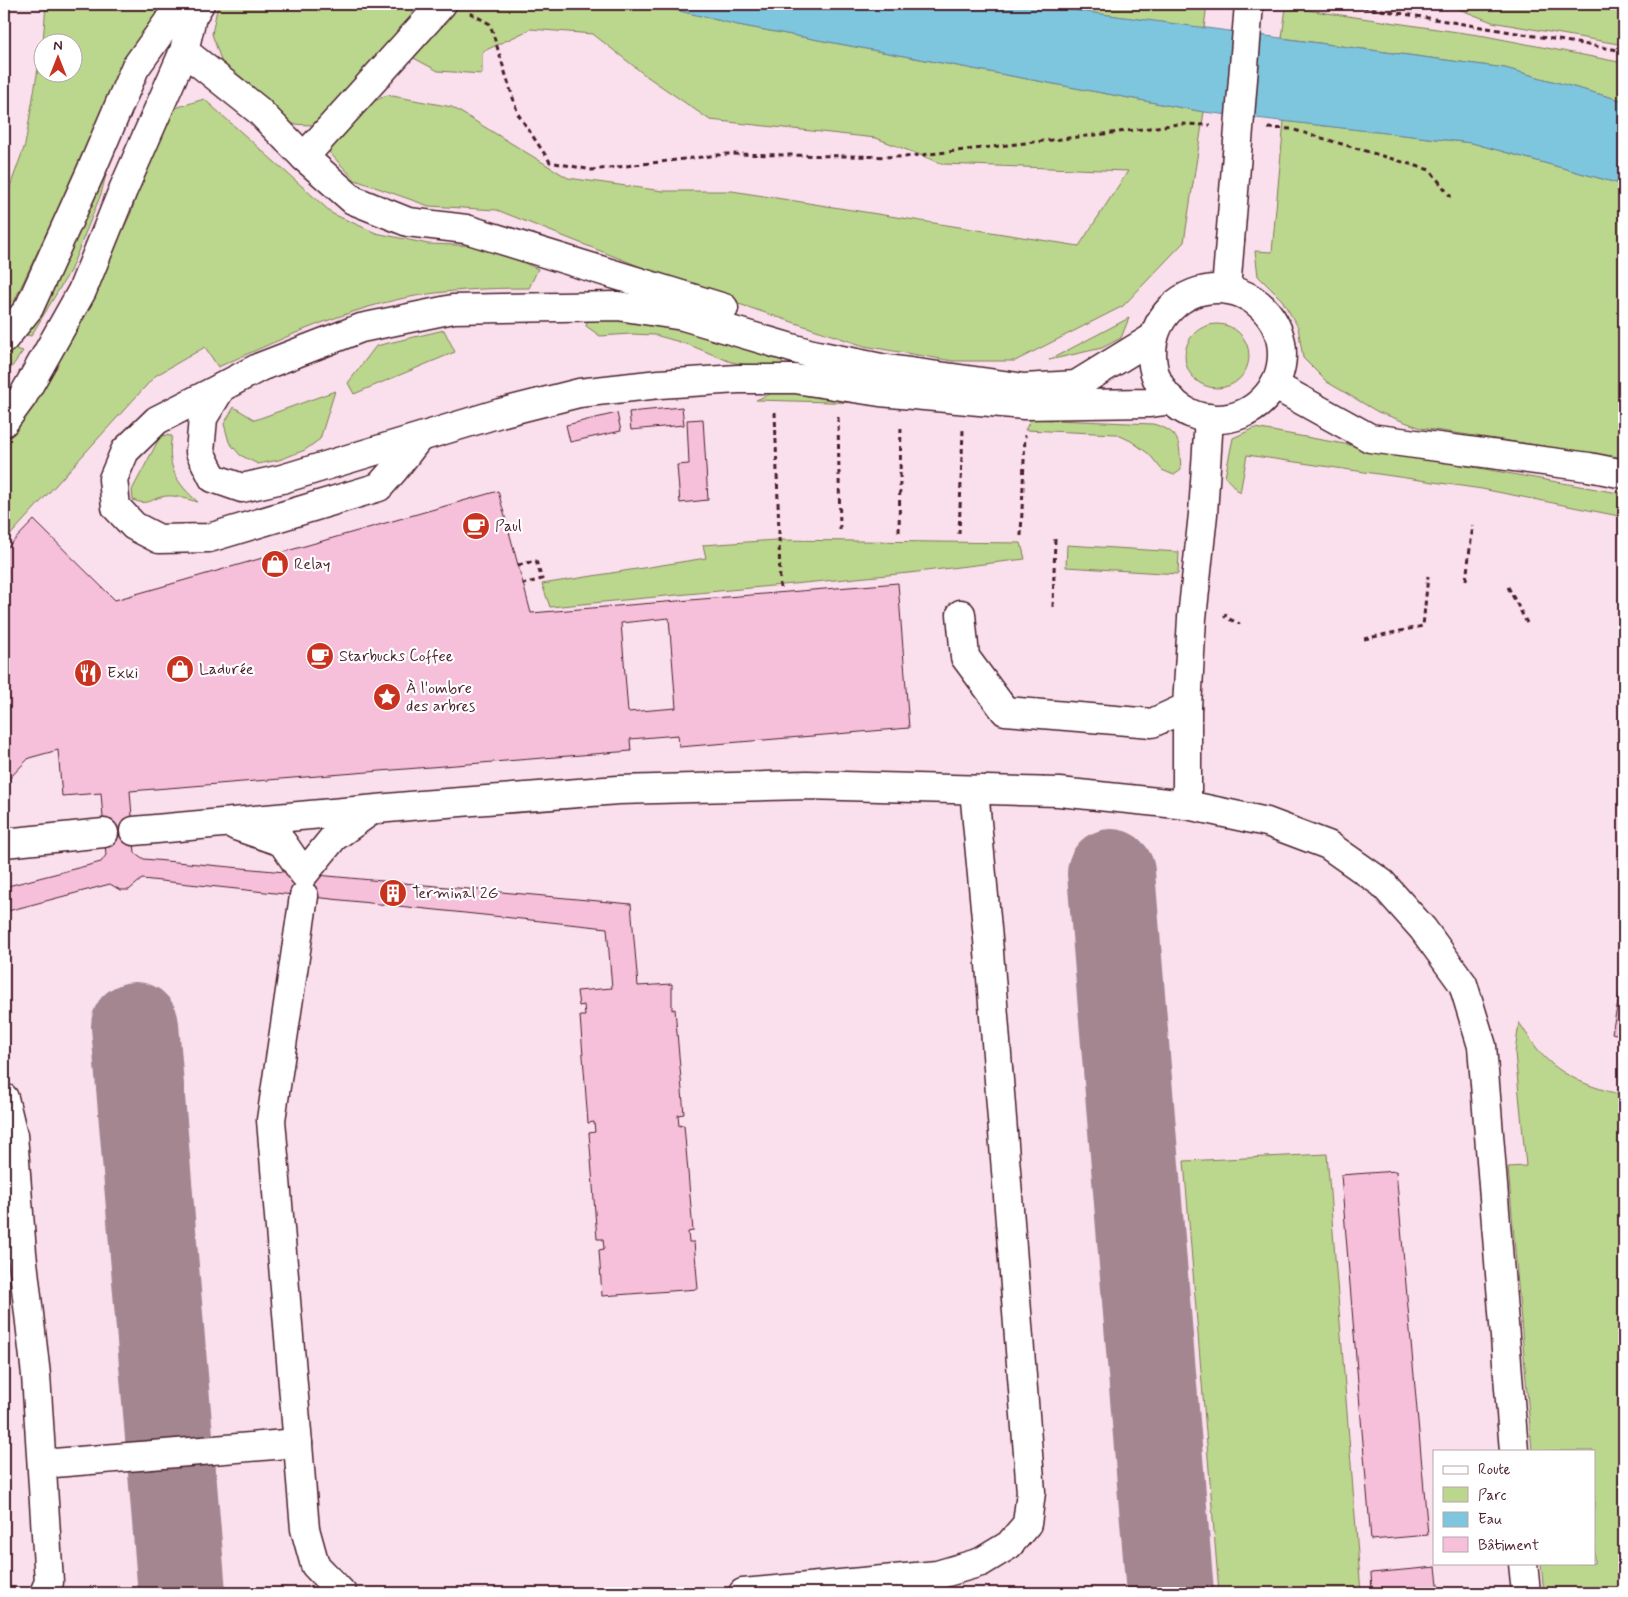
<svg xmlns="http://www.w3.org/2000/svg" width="1628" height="1597" font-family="Mynerve,sans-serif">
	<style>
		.built { fill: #fadfec; fill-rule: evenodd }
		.green { fill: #bbd68d; stroke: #827a5c }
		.water { fill: #7ec6de; stroke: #698396 }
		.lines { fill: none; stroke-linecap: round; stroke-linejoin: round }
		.taxiway { stroke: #a38690; stroke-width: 88 }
		.building { fill: #f6c0db; stroke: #4a1f2b; fill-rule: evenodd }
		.minor-casing { stroke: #4a1f2b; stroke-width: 31 }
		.path { stroke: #4a1f2b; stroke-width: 3; stroke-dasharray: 5 4; stroke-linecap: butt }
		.minor { stroke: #fff; stroke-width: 28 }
		.minor-bridge-casing { stroke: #4a1f2b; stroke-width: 31; stroke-linecap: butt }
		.minor-bridge { stroke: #fff; stroke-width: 28 }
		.labels { text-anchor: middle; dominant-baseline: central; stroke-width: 4.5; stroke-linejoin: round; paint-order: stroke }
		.poi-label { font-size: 16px; fill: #4a1f2b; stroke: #fff; text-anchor: start }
	</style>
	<rect width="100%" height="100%" fill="#fcecf4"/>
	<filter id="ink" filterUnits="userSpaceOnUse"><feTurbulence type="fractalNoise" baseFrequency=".02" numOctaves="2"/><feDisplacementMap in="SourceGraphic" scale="10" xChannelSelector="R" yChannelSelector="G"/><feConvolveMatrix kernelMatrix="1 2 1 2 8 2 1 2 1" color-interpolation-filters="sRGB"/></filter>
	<g filter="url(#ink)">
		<path class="built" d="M4,4H1624V1593H4ZM42,42H72V72H42ZM1434,1451H1594V1563H1434Z"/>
		<g class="green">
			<polygon points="46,4 165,4 112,88 70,183 12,306 4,315 4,203 25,145 42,45 42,72 72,72 72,42 43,42"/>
			<polygon points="218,4 651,4 738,25 1204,112 1184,242 1123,306 1015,361 953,361 864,346 709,294 497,210 429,206 355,180 328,151 356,110 387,95 452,107 568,178 663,191 732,191 1079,246 1128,171 943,164 876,138 710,120 645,75 593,34 531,29 482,52 482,74 438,71 395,48 313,125 289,124 222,63 212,34"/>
			<polygon points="1027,4 1207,4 1204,28"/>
			<polygon points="1460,4 1621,4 1624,5 1624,45 1492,22 1459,9"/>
			<polygon points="1286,7 1485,36 1624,63 1624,101 1505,68 1282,38"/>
			<path d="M204,99L333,214L376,233L428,244L485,246L538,269L529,288C486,288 442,290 400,299C336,313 277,341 218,367L205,347L155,376L4,542V442L83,311L131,213L157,129L172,109Z"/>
			<polygon points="1284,121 1472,143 1624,185 1624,458 1421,428 1378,412 1327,382 1303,358 1298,327 1282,300 1258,276 1255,251 1272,252"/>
			<polygon points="112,152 101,194 70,271 31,336 20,333"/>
			<polygon points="1129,318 1121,338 1102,348 1049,360"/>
			<polygon points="588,319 612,320 677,328 783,358 781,368 752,366 731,362 687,344 655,335 631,334 600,336 586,326"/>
			<circle cx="1217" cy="356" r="32"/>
			<polygon points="444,330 455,352 354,394 348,383 376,346"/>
			<polygon points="9,347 23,351 4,378 4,353"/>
			<polygon points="781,389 903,404 756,400"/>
			<polygon points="335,391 320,439 305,450 279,460 258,464 240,455 229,442 224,424 234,407 255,420"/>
			<path d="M1031,419L1153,424C1182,432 1179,443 1181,470L1174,475L1162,470L1149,454L1131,441L1116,434L1025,430Z"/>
			<polygon points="1255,428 1624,494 1624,517 1482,489 1247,455 1240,493 1225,477 1233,438"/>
			<path d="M161,435L172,436C166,466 176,483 198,502C189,500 177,495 167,496C152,497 150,507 133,500L132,490Z"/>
			<polygon points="776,540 1021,543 1025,559 909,573 550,607 542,584 706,558 703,545"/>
			<polygon points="1067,545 1179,552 1178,574 1066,567"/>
			<path d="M1519,1022C1525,1032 1532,1042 1539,1051C1559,1076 1594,1089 1624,1095V1593H1544L1541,1563H1594V1451H1532L1508,1167L1526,1166L1515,1053Z"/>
			<polygon points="1327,1154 1361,1593 1219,1593 1184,1161"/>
		</g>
		<polygon class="water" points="651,4 1027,4 1505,68 1624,101 1624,185 1472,143 1204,112 738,25"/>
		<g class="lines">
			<g class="taxiway">
				<polyline points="1111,873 1170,1593"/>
				<polyline points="135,1026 182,1593"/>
			</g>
		</g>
		<g class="building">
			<polygon points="682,407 684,425 631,430 629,412"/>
			<polygon points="617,413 621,431 570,442 566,425"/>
			<polygon points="703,419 708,500 680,503 677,465 689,464 687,420"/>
			<path d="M498,491L531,613L898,583L909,728L679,747L678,735L630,739L631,751L130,791L135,853L144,859L631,904L638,986L672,984V1010L675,1009L684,1114L678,1115L679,1126L684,1125L693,1231L688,1232L689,1242H694L698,1289L602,1296L599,1250L604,1249L603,1239H597L589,1133L595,1132L594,1122L588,1123L580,1016H585L584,1005L579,1006L577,991L612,988L607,928L142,879L129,890H120L110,884L4,912V887L101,862L106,855L101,793L62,796L58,750L29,758L4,784V551L34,520L115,600ZM669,618L676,708L628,712L621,623Z"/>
			<polygon points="1621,987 1624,988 1624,1036 1612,1033"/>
			<polygon points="1396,1171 1428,1535 1371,1540 1341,1175"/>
			<polygon points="1436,1567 1439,1593 1372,1593 1371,1573"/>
		</g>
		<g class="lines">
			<g class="minor-casing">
				<g id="minor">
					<polyline points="184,51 258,110 304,157 353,200 408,222 466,229 724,308"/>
					<polyline points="304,157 442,4"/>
					<polyline points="1226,289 1230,241"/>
					<circle cx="1217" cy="354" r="65"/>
					<polyline points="1154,337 1076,385 1024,388 881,368 812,354 683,316 618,306 453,309 361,328 260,367 222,387 203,418 200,452 213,478 242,488 282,479 500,413 579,393 659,384 738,379 795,379 880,392 1024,405 1148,403 1172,400"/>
					<polyline points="4,339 29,308 91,171 135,68 181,4"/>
					<polyline points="1274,385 1370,438 1589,467 1624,474"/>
					<polyline points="222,387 157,420 125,451 113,479 116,507 134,526 159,539 209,538 379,487 394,470 418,439"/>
					<polyline points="4,422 23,396 82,291 123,190 184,51 192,17 200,4"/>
					<polyline points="961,614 965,657 1005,711 1152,723 1187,707 1192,618 1203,514 1209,418"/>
					<polyline points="1187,707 1187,805"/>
					<polyline points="236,826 282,842 304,874 334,837 372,810"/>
					<polyline points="134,831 421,805 618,790 807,785 1059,792 1187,805 1267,822 1328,845 1382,883 1423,929 1463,984 1482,1046 1514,1451"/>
					<polyline points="4,843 104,833"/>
					<polyline points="304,896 271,1120 305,1529 315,1565 342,1593"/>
					<polyline points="4,1098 13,1135 22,1253 36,1375 49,1582 44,1593"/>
					<polyline points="42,1464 298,1443"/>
					<polyline points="1523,1563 1526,1593"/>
					<polyline points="743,1593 937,1575 981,1562 1009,1545 1027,1524 1031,1492 988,939 974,790"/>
				</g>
			</g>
			<g class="path">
				<polyline points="1345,4 1624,51"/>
				<polyline points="470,13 490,24 518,114 550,162 592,170 727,154 904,157 1104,134 1179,124 1210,125"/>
				<polyline points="1268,128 1291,129 1430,170 1451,197"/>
				<polyline points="775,412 779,532 780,592"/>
				<polyline points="838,417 840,531"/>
				<polyline points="899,532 901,425"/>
				<polyline points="959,534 963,430"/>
				<polyline points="1021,536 1025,435"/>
				<polyline points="518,565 536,561 542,579 523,584"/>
				<polyline points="1466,580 1473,525"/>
				<polyline points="1508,587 1527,623"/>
				<polyline points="1053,607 1055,538"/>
				<polyline points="1226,613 1225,617 1240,624"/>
				<polyline points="1364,639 1423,626 1428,576"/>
				<polyline points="1623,1054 1624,1047"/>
			</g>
			<use href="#minor" class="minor"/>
			<g class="minor-bridge-casing">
				<polyline id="minor-bridge" points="1230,241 1249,4"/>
			</g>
			<use href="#minor-bridge" class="minor-bridge"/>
		</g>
	</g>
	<defs>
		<g id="cafe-disc" transform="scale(1.4375)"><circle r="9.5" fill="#c8321e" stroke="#fff"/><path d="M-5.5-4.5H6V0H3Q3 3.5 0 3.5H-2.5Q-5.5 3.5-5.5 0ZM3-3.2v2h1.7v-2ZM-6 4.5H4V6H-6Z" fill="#fff"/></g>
		<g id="shop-disc" transform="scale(1.4375)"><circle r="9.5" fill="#c8321e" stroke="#fff"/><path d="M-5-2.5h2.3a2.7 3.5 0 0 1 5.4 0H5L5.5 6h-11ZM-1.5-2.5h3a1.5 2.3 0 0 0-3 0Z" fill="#fff"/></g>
		<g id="restaurant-disc" transform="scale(1.4375)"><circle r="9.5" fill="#c8321e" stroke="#fff"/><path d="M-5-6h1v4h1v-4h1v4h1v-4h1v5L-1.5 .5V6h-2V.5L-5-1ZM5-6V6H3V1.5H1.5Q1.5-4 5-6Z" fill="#fff"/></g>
		<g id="sight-disc" transform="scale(1.4375)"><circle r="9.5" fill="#c8321e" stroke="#fff"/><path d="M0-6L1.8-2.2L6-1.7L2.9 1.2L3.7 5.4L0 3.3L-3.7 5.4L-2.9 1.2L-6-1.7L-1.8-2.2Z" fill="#fff"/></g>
		<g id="building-disc" transform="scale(1.4375)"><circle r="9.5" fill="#c8321e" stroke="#fff"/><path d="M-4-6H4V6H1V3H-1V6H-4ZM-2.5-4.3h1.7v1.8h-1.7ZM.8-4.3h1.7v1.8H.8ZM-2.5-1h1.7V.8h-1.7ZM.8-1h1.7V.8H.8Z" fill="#fff"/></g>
	</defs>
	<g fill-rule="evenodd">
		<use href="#cafe-disc" x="476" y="526"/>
		<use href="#shop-disc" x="275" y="564"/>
		<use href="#cafe-disc" x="320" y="656"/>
		<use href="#shop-disc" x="180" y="669"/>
		<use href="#restaurant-disc" x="88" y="673"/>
		<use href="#sight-disc" x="387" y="697"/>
		<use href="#building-disc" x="393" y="893"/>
	</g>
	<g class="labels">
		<g class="poi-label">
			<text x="495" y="526">Paul</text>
			<text x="294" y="564">Relay</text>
			<text x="339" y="656">Starbucks Coffee</text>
			<text x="199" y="669">Ladurée</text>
			<text x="107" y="673">Exki</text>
			<text x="406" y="688">À l'ombre<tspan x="406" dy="18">des arbres</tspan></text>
			<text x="412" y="893">Terminal 2G</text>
		</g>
	</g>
	<rect width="1628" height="1597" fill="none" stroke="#fff" stroke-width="20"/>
	<rect x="10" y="10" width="1608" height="1577" fill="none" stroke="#4a1f2b" stroke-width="2" filter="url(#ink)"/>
	<rect x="1433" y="1450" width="162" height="115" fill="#ffffff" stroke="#b7a5aa"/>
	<rect x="1443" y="1466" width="25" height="8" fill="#ffffff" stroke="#b7a5aa"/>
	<text x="1478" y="1474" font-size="15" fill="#4a1f2b">Route</text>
	<rect x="1443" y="1487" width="25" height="15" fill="#bbd68d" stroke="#b7a5aa"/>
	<text x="1478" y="1500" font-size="15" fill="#4a1f2b">Parc</text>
	<rect x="1443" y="1512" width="25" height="15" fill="#7ec6de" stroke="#b7a5aa"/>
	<text x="1478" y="1524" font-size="15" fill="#4a1f2b">Eau</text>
	<rect x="1443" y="1537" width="25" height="15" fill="#f6c0db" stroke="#b7a5aa"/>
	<text x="1478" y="1550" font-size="15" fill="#4a1f2b">Bâtiment</text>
	<g transform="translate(58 58)"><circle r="24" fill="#ffffff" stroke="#b7a5aa"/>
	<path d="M0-4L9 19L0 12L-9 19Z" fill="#c8321e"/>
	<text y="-8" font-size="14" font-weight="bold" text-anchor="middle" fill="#4a1f2b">N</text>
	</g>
</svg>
